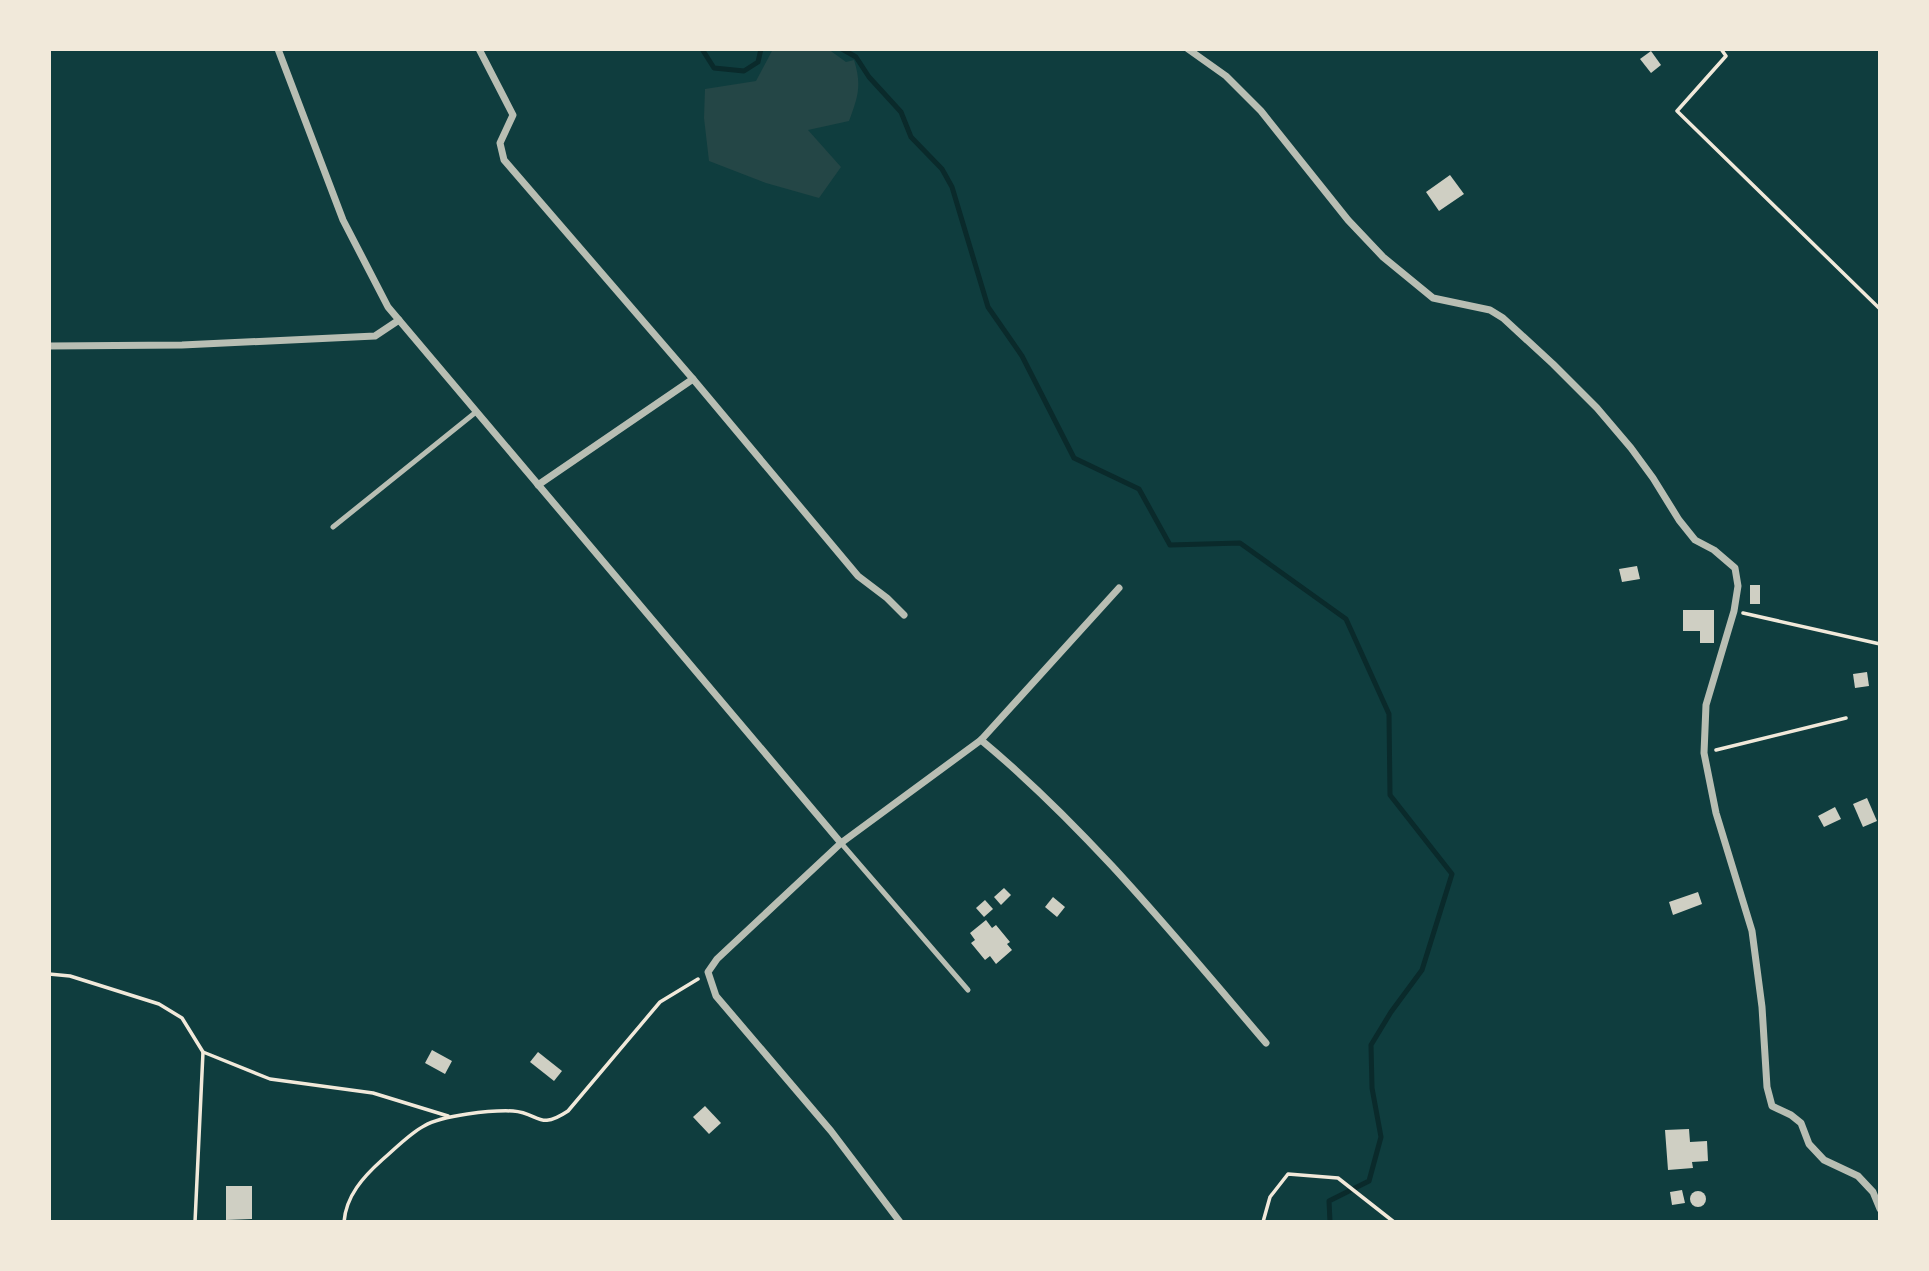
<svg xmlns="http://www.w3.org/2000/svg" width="1929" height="1271" font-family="Raleway,sans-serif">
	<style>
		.green { fill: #244646 }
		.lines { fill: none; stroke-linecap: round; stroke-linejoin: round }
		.stream { stroke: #0a2a2b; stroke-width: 5 }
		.building { fill: #cfcfc3 }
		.path { stroke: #f1e9da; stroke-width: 3.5 }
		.service { stroke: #b8beb3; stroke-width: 5 }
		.minor { stroke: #b8beb3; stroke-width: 7 }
	</style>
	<rect width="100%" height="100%" fill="#0f3d3e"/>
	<path class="green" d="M773,49H828L846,62L854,60C862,85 858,97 849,121L808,130L841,167L819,198L766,183L709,161L704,118L705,89L756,81Z"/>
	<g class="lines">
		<g class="stream">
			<polyline points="702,49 714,68 744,71 758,62 761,49"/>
			<polyline points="842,49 856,57 869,77 901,112 911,137 942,169 952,187 988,307 1022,356 1074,458 1139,489 1170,545 1240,543 1346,619 1389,714 1390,795 1452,874 1422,970 1391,1012 1371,1045 1372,1088 1381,1137 1369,1181 1329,1201 1330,1222"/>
		</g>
	</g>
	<g class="building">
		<polygon points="1651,51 1661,65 1651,73 1640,59"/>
		<polygon points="1450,175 1464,194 1439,211 1426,192"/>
		<polygon points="1637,566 1640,579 1622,582 1619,569"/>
		<rect x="1750" y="585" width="10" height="19"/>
		<polygon points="1683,610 1714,610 1714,643 1700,643 1700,631 1683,631"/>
		<polygon points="1867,672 1869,686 1855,688 1853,674"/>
		<polygon points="1867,798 1877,821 1863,827 1853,804"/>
		<polygon points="1835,807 1841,819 1824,827 1818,816"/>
		<polygon points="1004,888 1011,895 1001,905 994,897"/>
		<polygon points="1698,892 1702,904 1673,915 1669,902"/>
		<polygon points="1053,897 1065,907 1057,917 1045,907"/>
		<polygon points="985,900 993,909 984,917 976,908"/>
		<polygon points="986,920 992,928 996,925 1010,942 1007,944 1012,950 996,964 990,956 985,960 971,943 975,940 970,933"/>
		<polygon points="432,1050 452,1061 445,1074 425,1063"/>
		<polygon points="538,1052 562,1071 554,1081 530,1062"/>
		<polygon points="705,1106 721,1123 709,1134 693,1117"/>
		<polygon points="1689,1129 1690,1142 1707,1141 1708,1161 1692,1162 1693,1168 1668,1170 1665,1130"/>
		<polygon points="226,1186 252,1186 252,1219 226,1220"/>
		<polygon points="1682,1190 1685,1203 1672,1205 1670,1192"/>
		<circle cx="1698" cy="1199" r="8"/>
	</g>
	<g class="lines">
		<g class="path">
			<polyline points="1721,49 1726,56 1677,111 1880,309"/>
			<polyline points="1743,613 1880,644"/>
			<polyline points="1716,750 1846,718"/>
			<polyline points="49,974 70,976 159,1004 182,1018 203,1052 270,1079 373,1093 448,1116"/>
			<polyline points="195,1222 203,1052"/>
			<path d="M344,1222C346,1196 363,1177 382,1160C395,1149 409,1134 424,1126C442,1115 492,1110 513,1111C540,1113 538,1131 568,1111L660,1002L698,979"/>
			<polyline points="1263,1222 1270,1197 1288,1174 1338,1178 1394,1222"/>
		</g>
		<g class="service">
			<polyline points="333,527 476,412"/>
			<polyline points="841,843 968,990"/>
		</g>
		<g class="minor">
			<polyline points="278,49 343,220 388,307 841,843"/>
			<polyline points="479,49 513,115 500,143 504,160 693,379 858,576 887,598 904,615"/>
			<polyline points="1188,49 1226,76 1261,111 1348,220 1383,257 1433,298 1490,310 1503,318 1553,364 1597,408 1631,448 1653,478 1679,520 1695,540 1714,550 1735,568 1738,586 1734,611 1706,705 1704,753 1716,813 1752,931 1762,1007 1767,1087 1772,1106 1791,1115 1801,1123 1809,1144 1824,1160 1858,1176 1873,1192 1880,1209"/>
			<polyline points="49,346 182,345 375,336 399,320"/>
			<polyline points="538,485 693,379"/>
			<path d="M981,740C1088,829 1176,938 1266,1043"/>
			<polyline points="900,1222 831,1131 716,996 708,972 717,959 841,843 981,740 1119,588"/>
		</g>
	</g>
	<rect width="1929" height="1271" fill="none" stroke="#f1e9da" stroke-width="102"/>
</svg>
